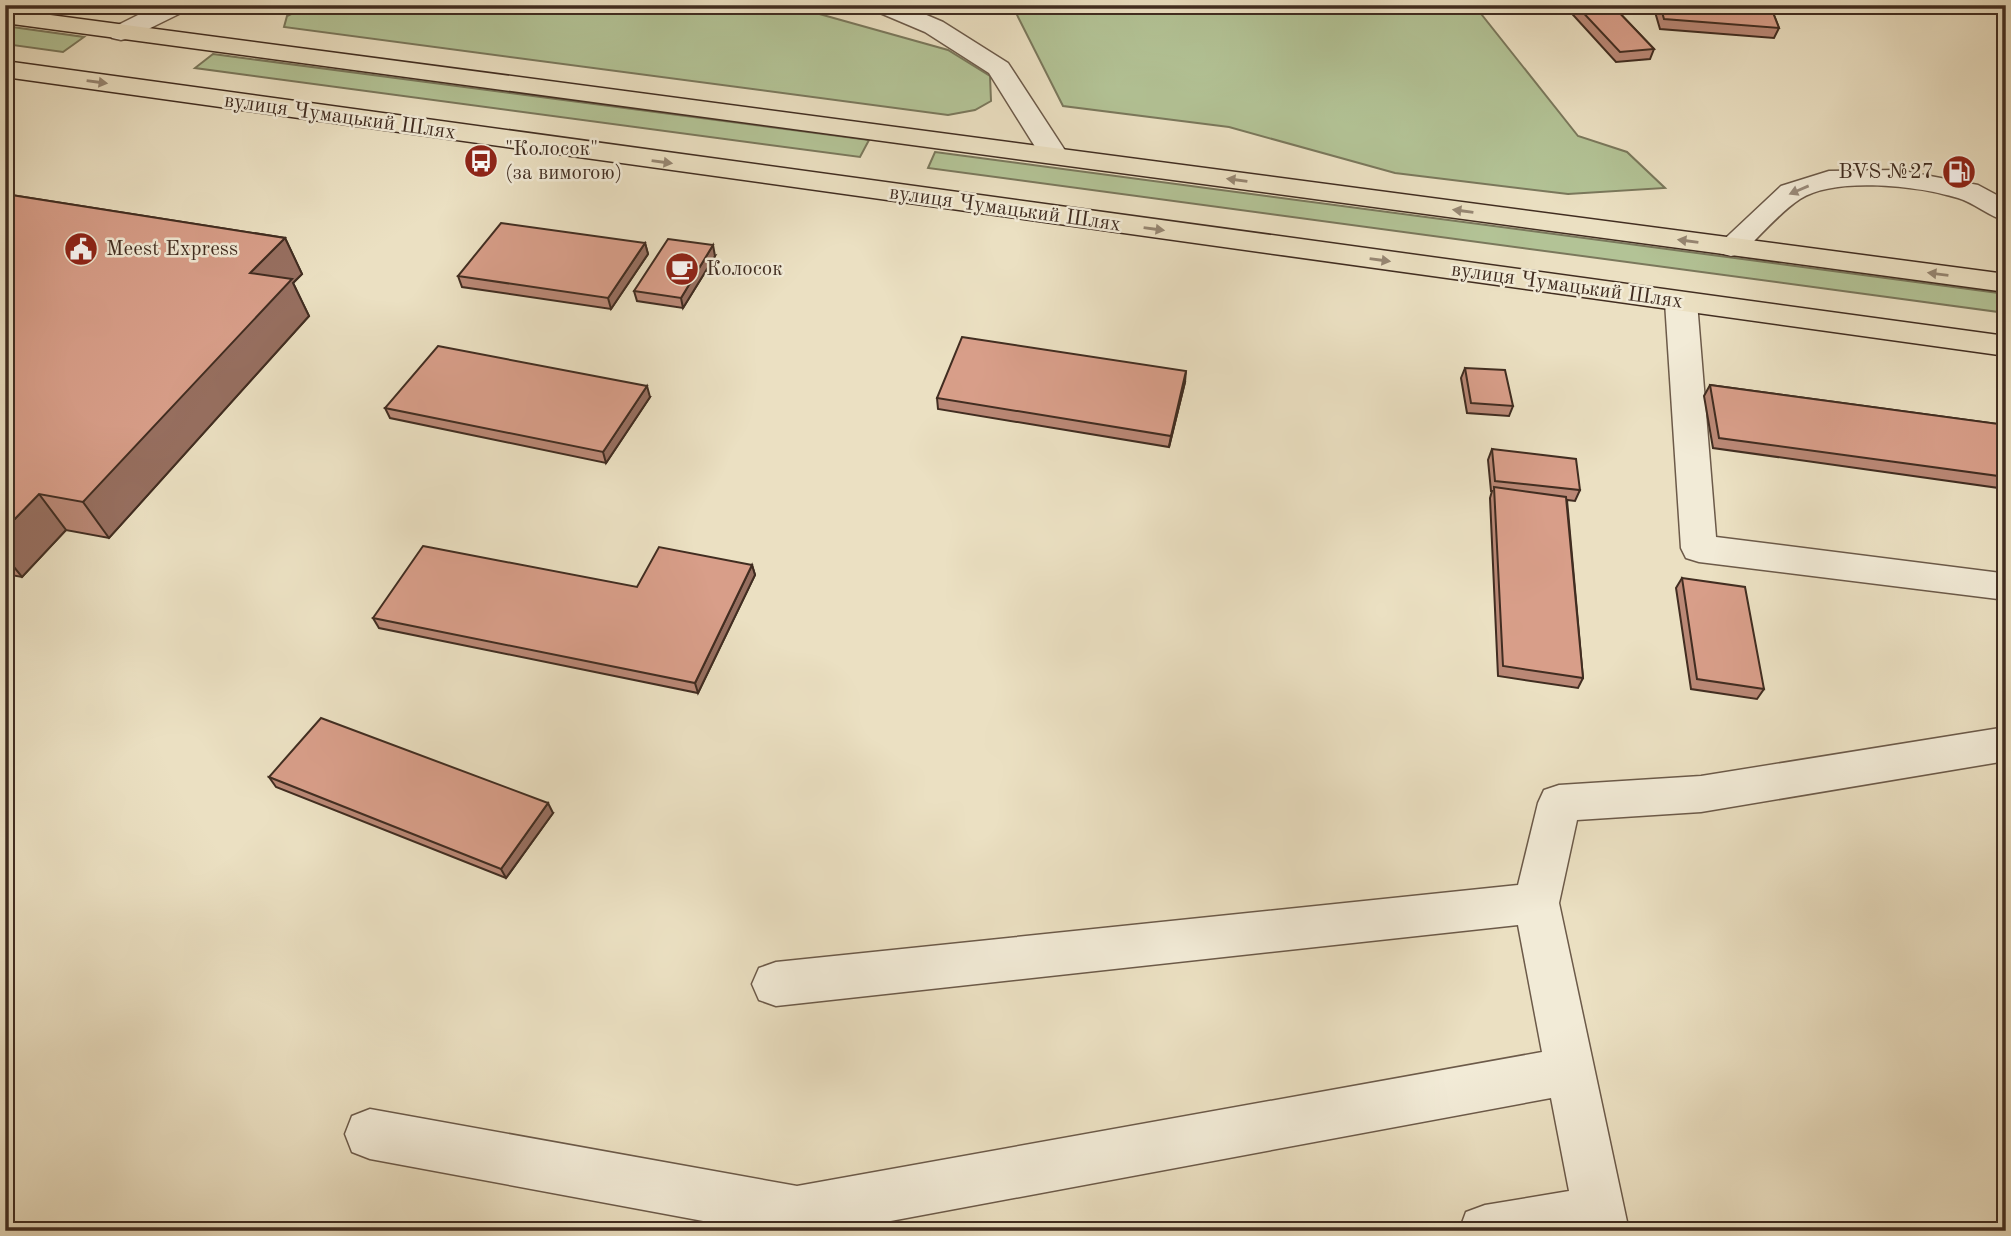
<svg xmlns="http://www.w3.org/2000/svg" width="2011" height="1236" font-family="'Old Standard TT',serif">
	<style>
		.green { fill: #b3c396; stroke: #7a785c; stroke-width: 2 }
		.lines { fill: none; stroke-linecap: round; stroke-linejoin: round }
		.minor-casing { stroke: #6c5a49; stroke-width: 3 }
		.major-casing { stroke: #412d21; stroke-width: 3 }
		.minor { fill: #f2ebd7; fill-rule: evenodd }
		.major { fill: #ebe0c2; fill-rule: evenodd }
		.wall { fill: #ba8876; stroke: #412d21; stroke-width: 2 }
		.shaded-wall { fill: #976f60; stroke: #412d21; stroke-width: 2 }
		.building { fill: #d89e89; stroke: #412d21; stroke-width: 2 }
		.oneway { fill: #968672 }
		.oneway2 { fill: #9a8c7c }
		.labels { text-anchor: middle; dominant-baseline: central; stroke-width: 5; stroke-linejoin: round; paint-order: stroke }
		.far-street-label { font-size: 21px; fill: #412d21; stroke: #f2ebd7 }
		.far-poi-label { font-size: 21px; fill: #412d21; stroke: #f2ebd7; text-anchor: start }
	</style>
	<rect width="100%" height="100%" fill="#ebe0c2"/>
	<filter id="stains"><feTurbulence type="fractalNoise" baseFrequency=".00286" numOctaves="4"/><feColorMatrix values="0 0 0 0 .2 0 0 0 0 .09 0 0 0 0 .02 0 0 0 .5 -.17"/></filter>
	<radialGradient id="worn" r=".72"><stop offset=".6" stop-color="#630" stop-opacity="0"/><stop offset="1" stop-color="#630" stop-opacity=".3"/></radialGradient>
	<g class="green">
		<polygon points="310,5 774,5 798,8 948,50 990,76 991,101 975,110 948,115 284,27 287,16"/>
		<polygon points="1012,5 1474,5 1578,136 1627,152 1665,188 1568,194 1395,173 1229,127 1063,106"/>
		<polygon points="5,26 84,37 63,52 5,44"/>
		<polygon points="213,54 869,140 860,157 195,68"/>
		<polygon points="935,152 2006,294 2006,313 928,168"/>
	</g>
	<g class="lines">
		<g class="minor-casing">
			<g id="minor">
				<polygon points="158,5 190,5 187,10 130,38 121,40 112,38 109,33 112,28"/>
				<polygon points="870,5 903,5 943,22 1008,63 1068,155 1064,161 1054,163 1044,161 989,73 925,32 873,10"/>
				<path d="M1898,170L1978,185L2006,200V221C1988,216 1975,203 1958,198C1919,186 1835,176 1800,199C1779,213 1760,236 1742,253L1731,256L1720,253L1716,247L1781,186L1829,171Z"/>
				<polygon points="1681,292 1692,295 1697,302 1716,537 2001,573 2006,574 2006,600 1699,562 1686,558 1681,548 1665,302 1670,295"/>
				<polygon points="2006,727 2006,761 1701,812 1577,820 1559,903 1629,1231 1459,1231 1466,1212 1485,1205 1569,1191 1551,1098 837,1231 757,1231 370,1159 352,1152 345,1134 352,1116 370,1109 797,1186 1542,1052 1518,925 776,1006 759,1000 752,984 759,968 776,962 1518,885 1538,803 1544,790 1559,785 1701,776"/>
			</g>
		</g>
		<g class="major-casing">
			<g id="major">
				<polygon points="5,9 2006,274 2006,292 5,23"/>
				<polygon points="5,61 2006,336 2006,356 5,77"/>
			</g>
		</g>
		<use href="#minor" class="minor"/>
		<use href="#major" class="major"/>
	</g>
	<g class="wall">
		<polygon points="1564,5 1612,5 1654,49 1650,59 1616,62"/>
		<polygon points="1653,5 1770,5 1779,28 1774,38 1660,29"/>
		<polygon points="5,194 285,238 302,274 293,283 309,316 109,538 66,530 22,577 5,574"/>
		<polygon points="645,243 648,254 611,309 462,287 458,276"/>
		<polygon points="715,256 683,308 637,301 634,291"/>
		<polygon points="1465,368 1513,406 1509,416 1467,413 1461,378"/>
		<polygon points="1185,382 1169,447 938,409 937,398"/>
		<polygon points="1710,385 2006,425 2006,489 1713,448 1704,396"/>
		<polygon points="650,397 606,463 390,418 385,408"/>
		<polygon points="1492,449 1580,490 1575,501 1567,500 1583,678 1578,688 1498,676 1490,498 1492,491 1491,491 1488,460"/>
		<polygon points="752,565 755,575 698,693 379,628 373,618 637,587"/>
		<polygon points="1682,578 1764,689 1757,699 1691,689 1676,588"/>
		<polygon points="269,777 553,813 506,878 276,787"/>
	</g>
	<g class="shaded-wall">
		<polygon points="285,238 302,274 293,283 309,316 109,538 83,502 250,273"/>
		<polygon points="645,243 648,254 611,309 608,298"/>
		<polygon points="713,245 715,256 683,308 681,298"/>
		<polygon points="1186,371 1185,382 1169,447 1171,436"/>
		<polygon points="647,386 650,397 606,463 603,452"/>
		<polygon points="39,494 66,530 22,577 5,556 5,529"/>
		<polygon points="752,565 755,575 698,693 695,683"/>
		<polygon points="548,803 553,813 506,878 501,869"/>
	</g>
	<g class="building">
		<polygon points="1576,5 1612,5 1654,49 1620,52"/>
		<polygon points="1660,5 1770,5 1779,28 1664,19"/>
		<polygon points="5,194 285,238 250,273 292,279 83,502 39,494 5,529"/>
		<polygon points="501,223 645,243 608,298 458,276"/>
		<polygon points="668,239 713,245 681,298 634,291"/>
		<polygon points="962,337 1186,371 1171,436 937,398"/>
		<polygon points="438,346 647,386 603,452 385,408"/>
		<polygon points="1465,368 1505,370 1513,406 1471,403"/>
		<polygon points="1710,385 2006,425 2006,477 1719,438"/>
		<polygon points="1492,449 1576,459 1580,490 1495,481"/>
		<polygon points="1494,487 1566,497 1583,678 1503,666"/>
		<polygon points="423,546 637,587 659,547 752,565 695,683 373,618"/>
		<polygon points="1682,578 1745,587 1764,689 1697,679"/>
		<polygon points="321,718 548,803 501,869 269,777"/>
	</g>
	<defs><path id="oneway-solid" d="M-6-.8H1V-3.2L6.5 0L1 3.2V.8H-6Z" transform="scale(1.75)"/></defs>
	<g class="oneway">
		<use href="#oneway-solid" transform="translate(97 82) rotate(8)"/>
		<use href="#oneway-solid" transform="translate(662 162) rotate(8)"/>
		<use href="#oneway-solid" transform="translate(1237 180) rotate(-172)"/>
		<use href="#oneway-solid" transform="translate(1463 211) rotate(-172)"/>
		<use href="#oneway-solid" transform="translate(1154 229) rotate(8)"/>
		<use href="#oneway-solid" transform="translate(1688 241) rotate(-172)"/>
		<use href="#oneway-solid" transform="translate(1380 260) rotate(8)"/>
		<use href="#oneway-solid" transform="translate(1938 274) rotate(-173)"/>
	</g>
	<use class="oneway2" href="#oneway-solid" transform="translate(1799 190) rotate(157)"/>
	<defs>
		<g id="bus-disc" transform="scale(1.75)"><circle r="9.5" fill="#8f2418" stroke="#f2ebd7"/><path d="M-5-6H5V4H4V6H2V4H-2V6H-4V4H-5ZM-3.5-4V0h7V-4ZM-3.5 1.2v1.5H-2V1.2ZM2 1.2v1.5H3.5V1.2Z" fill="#fff"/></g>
		<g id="fuel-disc" transform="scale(1.75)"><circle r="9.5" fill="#8f2418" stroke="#f2ebd7"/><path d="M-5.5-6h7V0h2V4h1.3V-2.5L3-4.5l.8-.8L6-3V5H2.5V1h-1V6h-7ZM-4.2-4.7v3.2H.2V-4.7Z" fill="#fff"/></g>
		<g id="civic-disc" transform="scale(1.75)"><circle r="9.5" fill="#8f2418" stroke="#f2ebd7"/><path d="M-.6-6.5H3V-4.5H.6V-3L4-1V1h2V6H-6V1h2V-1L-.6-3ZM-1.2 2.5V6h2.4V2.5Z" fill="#fff"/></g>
		<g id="cafe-disc" transform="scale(1.75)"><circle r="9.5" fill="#8f2418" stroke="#f2ebd7"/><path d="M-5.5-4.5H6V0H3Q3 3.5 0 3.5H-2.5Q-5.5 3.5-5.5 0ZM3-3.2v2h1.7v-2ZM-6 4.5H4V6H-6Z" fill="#fff"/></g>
	</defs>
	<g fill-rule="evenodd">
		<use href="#bus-disc" x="481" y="161"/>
		<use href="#fuel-disc" x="1959" y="172"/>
		<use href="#civic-disc" x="81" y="249"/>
		<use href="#cafe-disc" x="682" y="269"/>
	</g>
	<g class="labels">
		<g class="far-street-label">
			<text transform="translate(340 117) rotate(8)">вулиця Чумацький Шлях</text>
			<text transform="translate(1005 209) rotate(8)">вулиця Чумацький Шлях</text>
			<text transform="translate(1567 286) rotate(8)">вулиця Чумацький Шлях</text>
		</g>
		<g class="far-poi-label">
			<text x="505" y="149">"Колосок"<tspan x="505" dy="24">(за вимогою)</tspan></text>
			<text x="1934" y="172" text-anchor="end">BVS №27</text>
			<text x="106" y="249">Meest Express</text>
			<text x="706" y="269">Колосок</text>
		</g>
	</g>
	<rect width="2011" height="1236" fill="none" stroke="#ebe0c2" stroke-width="28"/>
	<rect x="7" y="7" width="1997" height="1222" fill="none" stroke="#412d21" stroke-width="3.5"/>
	<rect x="14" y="14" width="1983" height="1208" fill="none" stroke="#412d21" stroke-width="2"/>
	<rect width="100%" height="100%" filter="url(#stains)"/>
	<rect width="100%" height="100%" fill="url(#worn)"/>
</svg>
